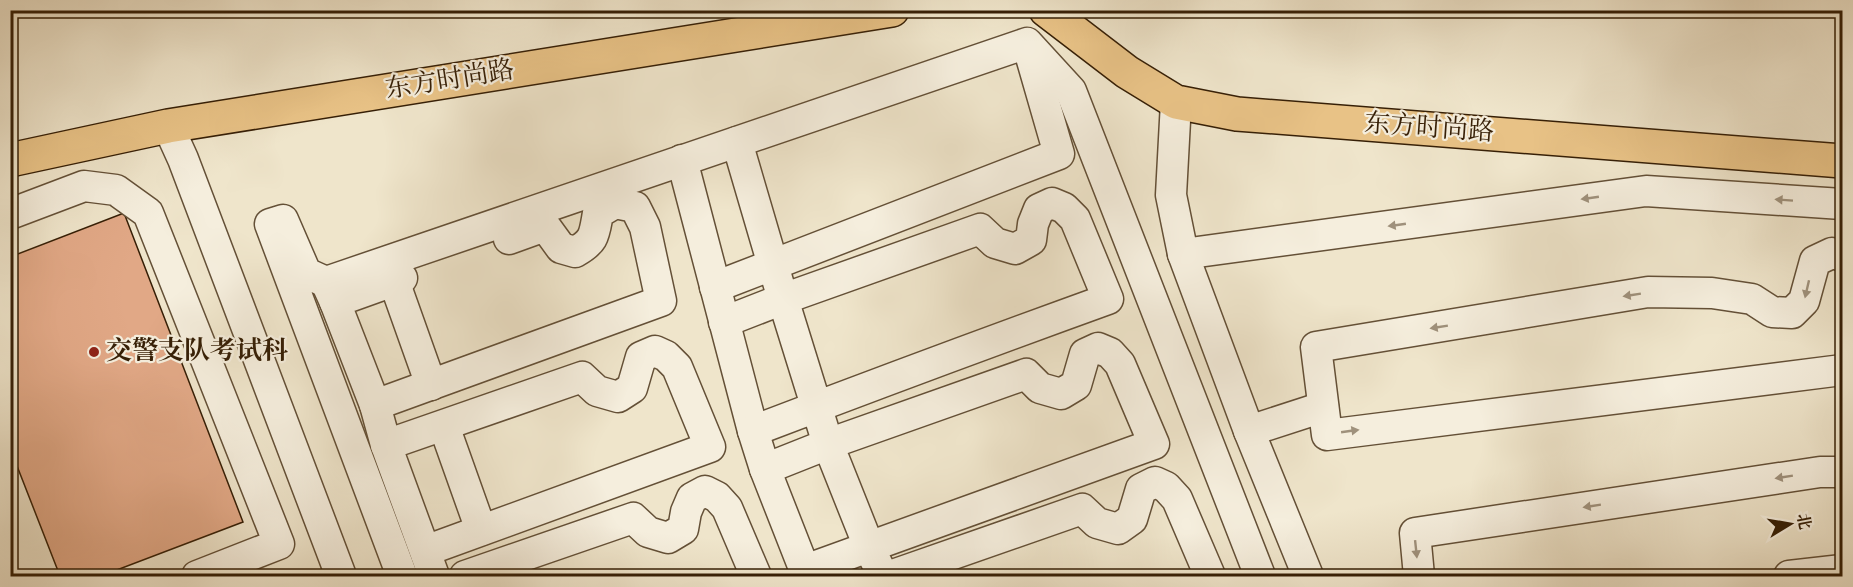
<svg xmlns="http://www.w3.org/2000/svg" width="1853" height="587" font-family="'Sorts Mill Goudy','Noto Serif SC',serif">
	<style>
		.building { fill: #e1a886; stroke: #361f06; stroke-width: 1.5 }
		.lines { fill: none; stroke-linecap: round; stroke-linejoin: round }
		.minor-casing { stroke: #645037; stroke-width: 33 }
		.major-casing { stroke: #361f06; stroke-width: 36 }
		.minor { stroke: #f5eedd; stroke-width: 30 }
		.major { stroke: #e8c286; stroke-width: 33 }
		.oneway { fill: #9f917c }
		.poi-dot { fill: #8f2418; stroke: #f5eedd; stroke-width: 2 }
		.labels { text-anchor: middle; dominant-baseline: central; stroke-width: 4.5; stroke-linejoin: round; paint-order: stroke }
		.street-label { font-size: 26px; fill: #361f06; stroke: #f5eedd }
		.poi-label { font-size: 26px; font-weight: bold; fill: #361f06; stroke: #f5eedd; text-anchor: start }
	</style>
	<rect width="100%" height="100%" fill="#efe5cb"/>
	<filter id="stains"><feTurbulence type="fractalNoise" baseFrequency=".00333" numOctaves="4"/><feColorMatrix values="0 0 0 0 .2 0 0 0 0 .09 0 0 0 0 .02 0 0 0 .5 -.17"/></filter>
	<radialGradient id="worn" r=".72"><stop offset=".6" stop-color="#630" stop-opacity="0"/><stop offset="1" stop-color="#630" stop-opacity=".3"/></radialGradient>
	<polygon class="building" points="124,213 243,522 101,576 60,576 10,448 10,257"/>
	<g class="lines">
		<g class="minor-casing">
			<g id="minor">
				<polyline points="1176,102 1171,195 1183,254 1249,431 1308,576"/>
				<polyline points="168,126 183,159 341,576"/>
				<polyline points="682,160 753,431 765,469 807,576"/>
				<polyline points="10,214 84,186 116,190 148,213 279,544 197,576"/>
				<polyline points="1183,254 1646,191 1842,204"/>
				<polyline points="1842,256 1832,253 1815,261 1804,301 1792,313 1772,312 1752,299 1712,293 1648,292 1316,347 1327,435 1842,370"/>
				<polyline points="394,281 431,385"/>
				<polyline points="326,282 306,273 283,220 270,224 402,576"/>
				<polyline points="715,287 1059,154 1029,50"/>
				<polyline points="335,302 326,282 1027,43 1071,91 1260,576"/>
				<polyline points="724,322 783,299 737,142"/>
				<path d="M375,405L661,301L645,227L635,207L615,203L598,213C594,235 595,241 575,252L561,248L545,226L509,239"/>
				<polyline points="444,426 481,530"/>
				<path d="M753,431C871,386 989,342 1108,299L1075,219L1064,208L1052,203L1039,209L1033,224L1031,240L1015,249L995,243L980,229L783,299L828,444L765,469"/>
				<polyline points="1249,431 1323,407"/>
				<polyline points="386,445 375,405 335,302 402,278"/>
				<polyline points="425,551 710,447 677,367 666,356 655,351 641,357 632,388 618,397 597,391 582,377 386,445 434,576"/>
				<polyline points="805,570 1154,444 1120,364 1110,353 1098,348 1085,354 1076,385 1061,394 1040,388 1026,374 828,444 869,547 883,576"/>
				<polyline points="465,576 633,518 648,532 668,538 683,529 686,512 692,498 705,491 717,497 727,508 756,576"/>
				<polyline points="890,576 1082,509 1097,523 1118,529 1132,519 1141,489 1155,482 1166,487 1177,499 1210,576"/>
				<polyline points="1419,576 1415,533 1820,472 1842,472"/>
				<polyline points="1789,576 1842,570"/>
			</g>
		</g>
		<g class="major-casing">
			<g id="major">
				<polyline points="1046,10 1127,72 1176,102 1237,114 1842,161"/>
				<polyline points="10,160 168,126 892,10"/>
			</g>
		</g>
		<use href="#minor" class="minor"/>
		<use href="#major" class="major"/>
	</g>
	<defs><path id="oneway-solid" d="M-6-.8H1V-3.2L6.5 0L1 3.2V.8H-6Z" transform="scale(1.5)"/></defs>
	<g class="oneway">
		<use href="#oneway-solid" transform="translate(1590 198) rotate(172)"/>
		<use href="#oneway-solid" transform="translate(1784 200) rotate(-176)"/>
		<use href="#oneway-solid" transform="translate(1397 225) rotate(172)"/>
		<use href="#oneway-solid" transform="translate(1807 289) rotate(103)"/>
		<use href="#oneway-solid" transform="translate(1632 295) rotate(171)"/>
		<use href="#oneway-solid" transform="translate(1439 327) rotate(171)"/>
		<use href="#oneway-solid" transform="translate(1350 431) rotate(-8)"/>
		<use href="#oneway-solid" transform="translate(1784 477) rotate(171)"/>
		<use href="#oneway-solid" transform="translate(1592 506) rotate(171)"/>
		<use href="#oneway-solid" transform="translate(1416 549) rotate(84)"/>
	</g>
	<circle class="poi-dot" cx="94" cy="352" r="6"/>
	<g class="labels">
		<g class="street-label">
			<text transform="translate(450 81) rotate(-9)">东方时尚路</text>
			<text transform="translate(1429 129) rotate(4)">东方时尚路</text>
		</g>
		<g class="poi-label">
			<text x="106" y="352">交警支队考试科</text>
		</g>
	</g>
	<rect width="1853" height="587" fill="none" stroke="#efe5cb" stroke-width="36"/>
	<rect x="12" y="12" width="1829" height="563" fill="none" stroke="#361f06" stroke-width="3"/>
	<rect x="18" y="18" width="1817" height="551" fill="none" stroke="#361f06" stroke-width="1.5"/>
	<g transform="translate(1790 524) rotate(79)" stroke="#f5eedd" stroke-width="4.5" paint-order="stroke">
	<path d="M0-4.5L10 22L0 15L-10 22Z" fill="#361f06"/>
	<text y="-9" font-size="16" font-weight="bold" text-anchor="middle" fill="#361f06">北</text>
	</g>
	<rect width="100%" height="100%" filter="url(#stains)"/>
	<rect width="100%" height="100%" fill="url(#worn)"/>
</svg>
